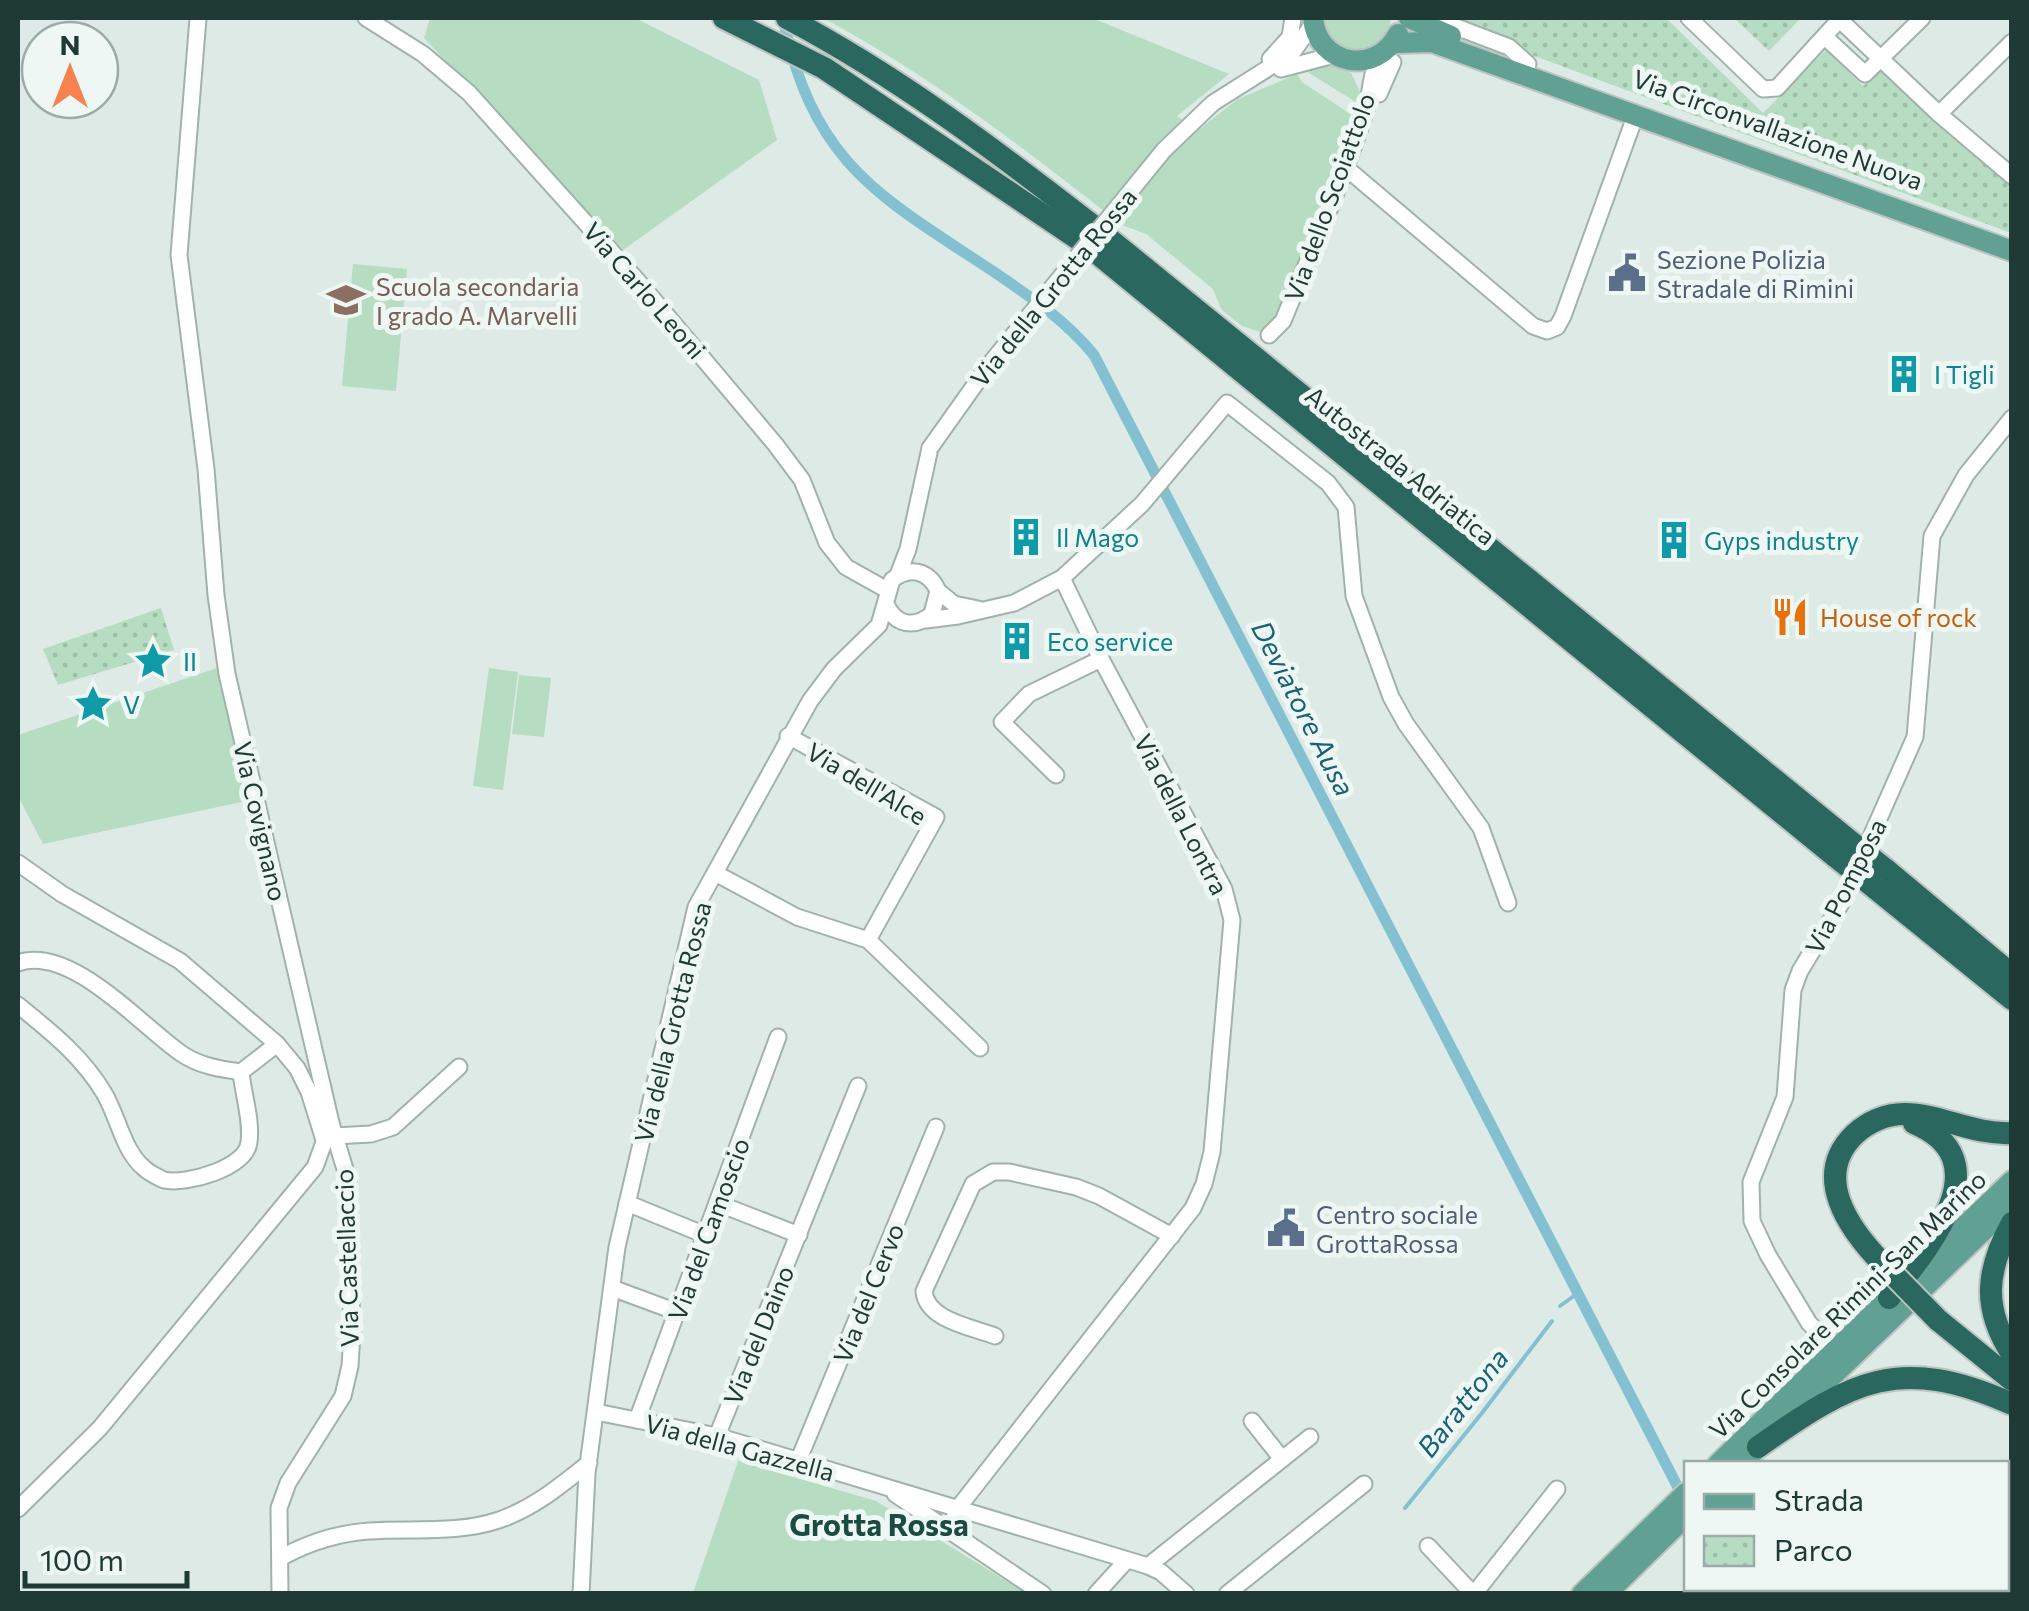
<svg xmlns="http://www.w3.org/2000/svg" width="2029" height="1611" font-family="Commissioner,sans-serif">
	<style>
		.grass { fill: #b6dcc2 }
		.park { fill: url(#park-dots) }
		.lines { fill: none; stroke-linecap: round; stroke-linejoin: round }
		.stream { stroke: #83c1d2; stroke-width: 4 }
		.canal { stroke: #83c1d2; stroke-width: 11 }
		.minor-casing { stroke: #a1b2ac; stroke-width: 19 }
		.major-casing { stroke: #bcc4c2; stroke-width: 24 }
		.highway-casing { stroke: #bcc4c2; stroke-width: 26 }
		.minor { stroke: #fff; stroke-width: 15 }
		.major { stroke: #61a194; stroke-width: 20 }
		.highway { stroke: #2a675e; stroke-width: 22 }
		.minor-bridge-casing { stroke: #a1b2ac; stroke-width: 19; stroke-linecap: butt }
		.highway-bridge-casing { stroke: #bcc4c2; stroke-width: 26; stroke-linecap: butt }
		.minor-bridge { stroke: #fff; stroke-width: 15 }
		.highway-bridge { stroke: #2a675e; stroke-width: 22 }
		.labels { text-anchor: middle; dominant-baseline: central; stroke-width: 10; stroke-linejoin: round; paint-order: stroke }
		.street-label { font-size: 25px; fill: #1f3a34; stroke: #eef7f3 }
		.service-label { font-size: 25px; fill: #4e5e75; stroke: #eef7f3; text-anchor: start }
		.education-label { font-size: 25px; fill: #785e54; stroke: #eef7f3; text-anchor: start }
		.culture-label { font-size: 25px; fill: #0d838f; stroke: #eef7f3; text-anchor: start }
		.food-label { font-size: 25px; fill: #c56008; stroke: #eef7f3; text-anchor: start }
		.water-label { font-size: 28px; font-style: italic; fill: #186277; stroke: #eef7f3 }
		.quarter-label { font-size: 30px; font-weight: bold; fill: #1b4c43; stroke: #eef7f3 }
	</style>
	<defs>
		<pattern id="park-dots" width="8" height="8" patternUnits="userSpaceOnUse" patternTransform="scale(2.5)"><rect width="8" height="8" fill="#b6dcc2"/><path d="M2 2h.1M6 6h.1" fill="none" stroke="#9cbea7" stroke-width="1.8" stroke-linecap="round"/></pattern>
	</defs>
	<rect width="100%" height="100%" fill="#deeae5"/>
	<g class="grass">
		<polygon points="430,18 635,18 759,80 777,140 623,250 424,38"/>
		<path d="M823,18H1092L1229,74L1177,116L1197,131L1238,99L1297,74L1302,82L1358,119L1273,324L1261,332L1242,326L1221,309L1213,289L1146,234L1122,225C1026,150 930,75 823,18Z"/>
		<path d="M1323,18H1391C1386,63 1330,61 1323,18Z"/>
		<polygon points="1326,63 1351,73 1360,92 1359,104 1309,73 1308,69"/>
		<polygon points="353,264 407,269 396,391 342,386"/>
		<polygon points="220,667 251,800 43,844 18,796 18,735"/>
		<polygon points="489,668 518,672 503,790 473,786"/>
		<polygon points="519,675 551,678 544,737 512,734"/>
		<polygon points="738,1461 876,1501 1026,1593 693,1593"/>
	</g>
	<g class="park">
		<polygon points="1452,18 1666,18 1763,113 1826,50 1863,86 1881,70 1995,173 2011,182 2011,233 1529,54 1508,38"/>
		<polygon points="1734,18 1801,18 1769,51"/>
		<polygon points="161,608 174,650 58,685 43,649"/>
	</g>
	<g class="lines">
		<g class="stream">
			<polyline points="1560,1306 1578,1293"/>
			<polyline points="1405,1508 1482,1413 1552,1321"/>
		</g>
		<g class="canal">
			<path d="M783,18C814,168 882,197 1000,276C1035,300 1067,322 1094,355L1685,1501"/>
			<polyline points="1729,1588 1732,1594"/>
		</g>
		<g class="minor-casing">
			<g id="minor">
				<polyline points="366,18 423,54 469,93 637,280 775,444 802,480 827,543 846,567 887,590"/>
				<polyline points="1441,18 1451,25 1509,47 1528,64"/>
				<polyline points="1689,18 1763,89 1777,88 1841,18"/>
				<polyline points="1841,21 1939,114 2012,176"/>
				<polyline points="1825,37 1865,74 1922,18"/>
				<polyline points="1270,59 1290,37 1293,18"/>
				<polyline points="1281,69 1334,55"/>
				<polyline points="1370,94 1379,94 1393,62"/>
				<polyline points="1939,114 2012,42"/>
				<polyline points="1164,150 1213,103 1292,53 1313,24"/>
				<polyline points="1345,167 1533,326 1547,331 1557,327 1563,316 1636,114"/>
				<path d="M1269,335L1283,321C1311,252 1342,184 1365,113C1372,92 1369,73 1382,55"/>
				<polyline points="898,575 908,549 930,448"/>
				<polyline points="938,591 954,604 978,609"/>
				<polyline points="926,620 958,616 1014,603 1062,578 1142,504 1227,403 1328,483 1346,507 1354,596 1391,697 1406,724 1481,828 1508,903"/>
				<polyline points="788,736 936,817 868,940"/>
				<polyline points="1056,775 1002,722 1029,694 1101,659"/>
				<polyline points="18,863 62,894 180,961 277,1044 297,1068 309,1092 324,1140"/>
				<polyline points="715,873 797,917 868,940 980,1048"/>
				<path d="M18,963C71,944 142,1027 182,1054C200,1066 220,1069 241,1072L277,1044"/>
				<path d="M18,1005C51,1032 82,1056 104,1093C118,1116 123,1151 144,1168C148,1172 159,1178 164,1180C186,1185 247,1168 249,1142C252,1120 243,1094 241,1072"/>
				<polyline points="335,1136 371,1134 393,1127 459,1067"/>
				<polyline points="627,1203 705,1235"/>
				<polyline points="717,1203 799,1235"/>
				<polyline points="612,1288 677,1312"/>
				<path d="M995,1336C972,1327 926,1320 924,1291L973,1184L993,1172H1009L1076,1187L1099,1196L1172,1236"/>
				<polyline points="1835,1350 1809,1323 1768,1255 1752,1221 1751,1182 1785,1097 1793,990 1800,971 1843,900 1915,737 1932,536 1966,475 2012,418"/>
				<polyline points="596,1412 717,1436 1148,1566 1161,1572 1186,1594"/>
				<polyline points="637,1420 778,1037"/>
				<polyline points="1252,1421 1282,1459"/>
				<polyline points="717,1436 858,1086"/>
				<polyline points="799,1459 936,1127"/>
				<polyline points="895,1494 1043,1594"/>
				<polyline points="18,1509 100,1428 315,1167 331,1123 227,674 216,595 206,469 179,255 198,18"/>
				<polyline points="949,1530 958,1508 1193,1208 1204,1184 1212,1152 1232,920 1224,889 1101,659 1062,578"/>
				<polyline points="1428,1546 1473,1594"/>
				<path d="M282,1557C308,1543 339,1533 369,1531C411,1528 458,1534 499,1520C534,1508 560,1486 589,1463"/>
				<polyline points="1148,1566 1310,1437"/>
				<polyline points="1888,1588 1893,1594"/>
				<polyline points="280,1594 279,1508 288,1483 343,1396 350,1366 352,1333 348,1179 331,1123"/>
				<path d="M581,1594L587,1473L617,1247L696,907L810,701L834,669L879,625L892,580C909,566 929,570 938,591L932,614C914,629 895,625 886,604"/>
				<polyline points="1096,1594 1126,1561"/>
				<polyline points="1227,1594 1364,1484"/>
				<polyline points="1474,1594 1557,1489"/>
				<polyline points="1693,1594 1698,1588"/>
			</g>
		</g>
		<g class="major-casing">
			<g id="major">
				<path d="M1313,18C1317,65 1376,77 1398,34"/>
				<polyline points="1409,18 1451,36"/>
				<polyline points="1394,43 1432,42 2012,251"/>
				<polyline points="1919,1269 2012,1181"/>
				<polyline points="1718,1464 1898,1289"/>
				<polyline points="1741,1464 2012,1203"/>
				<polyline points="1582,1594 1686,1493"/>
				<polyline points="1606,1594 1686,1516"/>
			</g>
		</g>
		<g class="highway-casing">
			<g id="highway">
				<polyline points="724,18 824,68 1086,244 1836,857"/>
				<path d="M787,18C897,76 995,150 1093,226L1846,838"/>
				<polyline points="1885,869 2012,975"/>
				<polyline points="1875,888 2012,999"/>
				<path d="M2012,1223C1986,1270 1982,1308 2012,1354"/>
				<path d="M1882,1263C1849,1229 1811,1176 1855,1134C1868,1122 1886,1114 1904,1114C1941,1114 1972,1135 2012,1133"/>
				<path d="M1889,1298C1925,1252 2005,1161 1914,1123"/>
				<polyline points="1938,1320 2012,1380"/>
				<path d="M1758,1447C1853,1380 1899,1354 2012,1404"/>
			</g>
		</g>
		<use href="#minor" class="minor"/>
		<use href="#major" class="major"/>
		<use href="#highway" class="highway"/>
		<g class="minor-bridge-casing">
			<polyline id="minor-bridge" points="930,448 989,365 1164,150"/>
		</g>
		<g class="highway-bridge-casing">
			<g id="highway-bridge">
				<polyline points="1846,838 1885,869"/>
				<polyline points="1836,857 1875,888"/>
				<polyline points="1882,1263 1938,1320"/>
			</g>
		</g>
		<use href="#minor-bridge" class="minor-bridge"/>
		<use href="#highway-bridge" class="highway-bridge"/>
	</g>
	<defs>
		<g id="civic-bare" transform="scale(3)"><path d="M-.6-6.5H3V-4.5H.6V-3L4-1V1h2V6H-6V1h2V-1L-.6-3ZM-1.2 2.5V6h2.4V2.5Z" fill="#5c6f8a" stroke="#eef7f3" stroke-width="2.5" paint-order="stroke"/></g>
		<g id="school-bare" transform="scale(3)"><path d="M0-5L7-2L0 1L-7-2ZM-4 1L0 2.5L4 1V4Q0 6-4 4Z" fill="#8d6e63" stroke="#eef7f3" stroke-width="2.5" paint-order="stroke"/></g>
		<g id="building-bare" transform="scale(3)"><path d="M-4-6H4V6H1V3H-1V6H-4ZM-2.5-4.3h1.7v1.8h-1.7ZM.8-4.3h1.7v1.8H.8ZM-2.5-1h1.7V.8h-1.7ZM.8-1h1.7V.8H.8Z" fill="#0f9aa8" stroke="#eef7f3" stroke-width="2.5" paint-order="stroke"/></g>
		<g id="restaurant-bare" transform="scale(3)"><path d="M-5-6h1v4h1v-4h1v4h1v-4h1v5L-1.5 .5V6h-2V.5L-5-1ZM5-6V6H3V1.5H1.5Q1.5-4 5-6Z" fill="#e8710a" stroke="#eef7f3" stroke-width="2.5" paint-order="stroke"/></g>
		<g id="sight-bare" transform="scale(3)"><path d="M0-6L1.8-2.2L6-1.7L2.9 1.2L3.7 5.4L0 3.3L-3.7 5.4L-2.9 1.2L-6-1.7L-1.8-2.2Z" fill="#0f9aa8" stroke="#eef7f3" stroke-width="2.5" paint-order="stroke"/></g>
	</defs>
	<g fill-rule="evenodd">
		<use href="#civic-bare" x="1627" y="273"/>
		<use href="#school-bare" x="346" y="300"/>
		<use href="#building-bare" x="1904" y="374"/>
		<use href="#building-bare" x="1026" y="537"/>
		<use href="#building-bare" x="1674" y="540"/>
		<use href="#restaurant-bare" x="1790" y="617"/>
		<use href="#building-bare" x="1017" y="641"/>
		<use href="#sight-bare" x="153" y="661"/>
		<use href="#sight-bare" x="93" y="704"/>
		<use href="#civic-bare" x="1286" y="1228"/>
	</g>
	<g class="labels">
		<g class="street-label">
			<text transform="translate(1778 129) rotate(20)">Via Circonvallazione Nuova</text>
			<text transform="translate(1329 197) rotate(-70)">Via dello Scoiattolo</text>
			<text transform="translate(1053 287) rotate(-51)">Via della Grotta Rossa</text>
			<text transform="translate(645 290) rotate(49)">Via Carlo Leoni</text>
			<text transform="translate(1401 465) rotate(39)">Autostrada Adriatica</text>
			<text transform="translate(867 783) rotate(31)">Via dell'Alce</text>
			<text transform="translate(1182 814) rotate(63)">Via della Lontra</text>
			<text transform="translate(261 821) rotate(77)">Via Covignano</text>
			<text transform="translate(1845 886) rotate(-63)">Via Pomposa</text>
			<text transform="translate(672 1022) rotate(-76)">Via della Grotta Rossa</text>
			<text transform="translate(708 1229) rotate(-70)">Via del Camoscio</text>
			<text transform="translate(346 1258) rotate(-92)">Via Castellaccio</text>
			<text transform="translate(868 1293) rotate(-68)">Via del Cervo</text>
			<text transform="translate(1847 1304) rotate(-44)">Via Consolare Rimini-San Marino</text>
			<text transform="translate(758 1335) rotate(-68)">Via del Daino</text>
			<text transform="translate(740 1447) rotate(15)">Via della Gazzella</text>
		</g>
		<g class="service-label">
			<text x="1657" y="259">Sezione Polizia<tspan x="1657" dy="29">Stradale di Rimini</tspan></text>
			<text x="1316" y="1214">Centro sociale<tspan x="1316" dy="29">GrottaRossa</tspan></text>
		</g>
		<g class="education-label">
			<text x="376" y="286">Scuola secondaria<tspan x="376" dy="29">I grado A. Marvelli</tspan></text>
		</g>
		<g class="culture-label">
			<text x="1934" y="374">I Tigli</text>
			<text x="1056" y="537">Il Mago</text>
			<text x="1704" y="540">Gyps industry</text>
			<text x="1047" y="641">Eco service</text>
			<text x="183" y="661">II</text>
			<text x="123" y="704">V</text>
		</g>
		<g class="food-label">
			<text x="1820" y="617">House of rock</text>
		</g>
		<g class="water-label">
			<text transform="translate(1304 708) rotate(63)">Deviatore Ausa</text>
			<text transform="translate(1462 1402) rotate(-52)">Barattona</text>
		</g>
		<g class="quarter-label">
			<text x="879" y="1523">Grotta Rossa</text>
		</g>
	</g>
	<rect width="2029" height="1611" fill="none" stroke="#1f3a34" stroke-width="40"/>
	<rect x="1684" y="1461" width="325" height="130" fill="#eef7f3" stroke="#9baba7" stroke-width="2.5"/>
	<rect x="1704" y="1494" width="50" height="15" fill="#61a194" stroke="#9baba7" stroke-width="2.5"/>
	<text x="1774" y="1511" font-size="30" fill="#1f3a34">Strada</text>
	<rect x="1704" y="1536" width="50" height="30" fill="url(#park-dots)" stroke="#9baba7" stroke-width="2.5"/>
	<text x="1774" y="1561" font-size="30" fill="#1f3a34">Parco</text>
	<g transform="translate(70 70)"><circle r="48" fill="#eef7f3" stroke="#9baba7" stroke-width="2.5"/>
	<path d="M0-8L18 38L0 25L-18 38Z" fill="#f68250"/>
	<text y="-15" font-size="28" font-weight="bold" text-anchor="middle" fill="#1f3a34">N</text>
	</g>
	<path d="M25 1571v15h162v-15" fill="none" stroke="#1f3a34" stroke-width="5"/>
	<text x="40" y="1571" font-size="30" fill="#1f3a34" stroke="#eef7f3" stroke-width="8" paint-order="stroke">100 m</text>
</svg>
